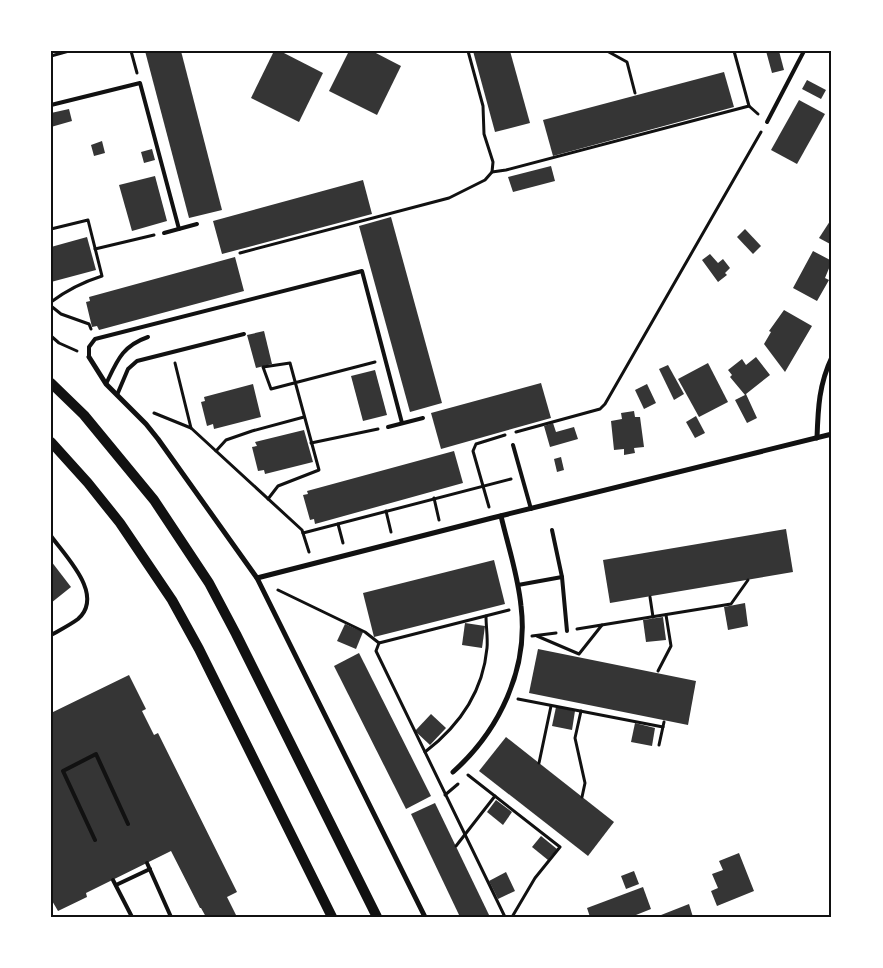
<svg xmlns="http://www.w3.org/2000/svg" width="883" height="968" font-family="'Alegreya Sans',sans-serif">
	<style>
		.building { fill: #353535 }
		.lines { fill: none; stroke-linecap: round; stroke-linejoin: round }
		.path { stroke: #111; stroke-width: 3 }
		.service { stroke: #111; stroke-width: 4 }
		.minor { stroke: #111; stroke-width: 5 }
		.secondary { stroke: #111; stroke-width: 10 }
		.neatline { fill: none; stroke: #111; stroke-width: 2 }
	</style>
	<rect width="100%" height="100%" fill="#fff"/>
	<g class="building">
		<polygon points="145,51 181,51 222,210 189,218"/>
		<polygon points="274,51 280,51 323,73 299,122 251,98"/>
		<polygon points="349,51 372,51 401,66 377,115 329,91"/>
		<polygon points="473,51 510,51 530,123 495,132"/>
		<polygon points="766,51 779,51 784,70 772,73"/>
		<polygon points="724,72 734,107 553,156 543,120"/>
		<polygon points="807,80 826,90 821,99 802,89"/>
		<polygon points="799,100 825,114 797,164 771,150"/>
		<polygon points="69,109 72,121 51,127 51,113"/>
		<polygon points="102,141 105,153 94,156 91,145"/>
		<polygon points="152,149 155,160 144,163 141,152"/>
		<polygon points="551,166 555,181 513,192 508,177"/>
		<polygon points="155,176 167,221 132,231 119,185"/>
		<polygon points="363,180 372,214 222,254 213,221"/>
		<polygon points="391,217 442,403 410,412 359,226"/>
		<polygon points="832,218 832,245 819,238"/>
		<polygon points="745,229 761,246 753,254 737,237"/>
		<polygon points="87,237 96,270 51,282 51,247"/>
		<polygon points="813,251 832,261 825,278 829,280 817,301 793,288"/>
		<polygon points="710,254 718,263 723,259 730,268 725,273 727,275 718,282 702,260"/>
		<polygon points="235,257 244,291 99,330 97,326 92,327 86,302 90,301 89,297"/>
		<polygon points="784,310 812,326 785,372 764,344 771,332 769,331"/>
		<polygon points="264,331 272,364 256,368 247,335"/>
		<polygon points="756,357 770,375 746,394 757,418 747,423 735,400 745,395 730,377 732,375 728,370 742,359 746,365"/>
		<polygon points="708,363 728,402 699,417 678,379"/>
		<polygon points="668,365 684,394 674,400 659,369"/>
		<polygon points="375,370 387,415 363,421 351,376"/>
		<polygon points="541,383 551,418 441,449 431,413"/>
		<polygon points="253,384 261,417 214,429 213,424 207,426 201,402 205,401 204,397"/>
		<polygon points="647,384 656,403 644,409 635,390"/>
		<polygon points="634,411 635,417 640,417 644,447 634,448 635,453 624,455 624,449 614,450 611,421 622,419 621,413"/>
		<polygon points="696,416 705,433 695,438 686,422"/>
		<polygon points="553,423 556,432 574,427 578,439 550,447 544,426"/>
		<polygon points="304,430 313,462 265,474 264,470 258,471 252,447 257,446 255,442"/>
		<polygon points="454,451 463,483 315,524 314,519 310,520 303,495 308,494 307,491"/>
		<polygon points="561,457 564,470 557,472 554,459"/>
		<polygon points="786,529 793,572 610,603 603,560"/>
		<polygon points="494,560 505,604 374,637 363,593"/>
		<polygon points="51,561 71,587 51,603"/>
		<polygon points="745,603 748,626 728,630 724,607"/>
		<polygon points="663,617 666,640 646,642 643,620"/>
		<polygon points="465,623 485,626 482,648 462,645"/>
		<polygon points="345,624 363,632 356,649 337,641"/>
		<polygon points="538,649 696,681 688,725 529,693"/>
		<polygon points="359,653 431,796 406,809 334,666"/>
		<polygon points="129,675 146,709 142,711 154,735 158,733 237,892 227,897 237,917 206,917 201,908 200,908 171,851 86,893 87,897 58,911 51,899 51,713"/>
		<polygon points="556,707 575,711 572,730 552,726"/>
		<polygon points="431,714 446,728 430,745 415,731"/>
		<polygon points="635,723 655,728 652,746 631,742"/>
		<polygon points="506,737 614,822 588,856 479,771"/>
		<polygon points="496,800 512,812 503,825 487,812"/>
		<polygon points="435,803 490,917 460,917 411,814"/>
		<polygon points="541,836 557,849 548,860 532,847"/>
		<polygon points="739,853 754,891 717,906 711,891 718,888 712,874 723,870 719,861"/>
		<polygon points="634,871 639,884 626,889 621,876"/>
		<polygon points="506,872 515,891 498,899 489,881"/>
		<polygon points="643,887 651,909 631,917 590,917 587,908"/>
		<polygon points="689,904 693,917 656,917"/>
	</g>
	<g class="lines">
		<g class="path">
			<polyline points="131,51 137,73"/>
			<polyline points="607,51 627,62 635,93"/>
			<polyline points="51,56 69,51"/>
			<polyline points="749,106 758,114"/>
			<polyline points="492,172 506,170 749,106 734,51"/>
			<path d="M51,229L88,220L102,276C83,282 67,290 51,302"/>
			<polyline points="95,249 154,235"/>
			<polyline points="240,253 449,198 485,180 492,172 493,162 484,134 483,106 468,51"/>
			<polyline points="51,306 61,314 89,324 91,329"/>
			<polyline points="51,336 59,343 77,351"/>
			<polyline points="175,363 191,428"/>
			<polyline points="154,413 191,428 302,530 309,552"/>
			<polyline points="516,432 600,409 605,404 761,132"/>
			<polyline points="311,443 378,429"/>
			<polyline points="216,451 226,440 252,431 304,417"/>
			<polyline points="434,498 439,520"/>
			<polyline points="268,499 278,486 319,470 290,363 263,367 271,389 375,362"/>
			<polyline points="489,507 473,451 476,444 505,435"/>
			<polyline points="386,511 391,532"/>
			<polyline points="338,524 343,543"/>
			<polyline points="303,533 511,479"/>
			<polyline points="278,590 365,632 379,643 509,610"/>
			<polyline points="650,597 653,617"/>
			<polyline points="577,629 731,604 748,580"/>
			<polyline points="532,636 556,633"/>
			<polyline points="537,636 579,654 602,625"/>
			<polyline points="379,643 376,651 505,917"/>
			<polyline points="658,671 671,646 666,615"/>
			<polyline points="518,699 663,727"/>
			<polyline points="581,711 575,738 585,783 582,797"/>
			<polyline points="659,745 664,722"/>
			<path d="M425,752C459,726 483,691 487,648C488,638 486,627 486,616"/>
			<polyline points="539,763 551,706"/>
			<polyline points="468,775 560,847 535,878 512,917"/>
			<polyline points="445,795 458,784"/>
			<polyline points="456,846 495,796"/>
		</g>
		<g class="service">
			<polyline points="51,105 140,83 179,229"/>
			<polyline points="767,122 804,51"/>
			<polyline points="164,233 197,224"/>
			<polyline points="89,357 89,347 95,339 362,271 402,423"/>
			<path d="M106,384C117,361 122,346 148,337"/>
			<polyline points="117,395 128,369 137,361 244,334"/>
			<polyline points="388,427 423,418"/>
			<polyline points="513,445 531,509"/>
			<polyline points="552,530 562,577 567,631"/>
			<path d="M51,536C66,557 105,595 78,619C70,625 60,630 51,635"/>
			<polyline points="518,585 562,577"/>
			<polyline points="95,840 63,771 96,754 128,824"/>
			<polyline points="147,863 171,917"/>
			<polyline points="113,880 132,917"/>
			<polyline points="116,885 150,869"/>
		</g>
		<g class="minor">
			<polyline points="89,357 106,384 146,424 158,439 257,578 425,917"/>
			<path d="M817,438C818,408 819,384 832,357"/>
			<polyline points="257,578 492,518 832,434"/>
			<path d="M453,772C499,731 529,669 521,606C518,575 508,546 501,516"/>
		</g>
		<g class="secondary">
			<polyline points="51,383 84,415 154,500 209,583 236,634 377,917"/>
			<polyline points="51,442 88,483 120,523 172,600 199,649 332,917"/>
		</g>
	</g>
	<rect width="883" height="968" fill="none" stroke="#ffffff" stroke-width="105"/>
	<rect x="52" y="52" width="778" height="864" class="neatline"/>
</svg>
